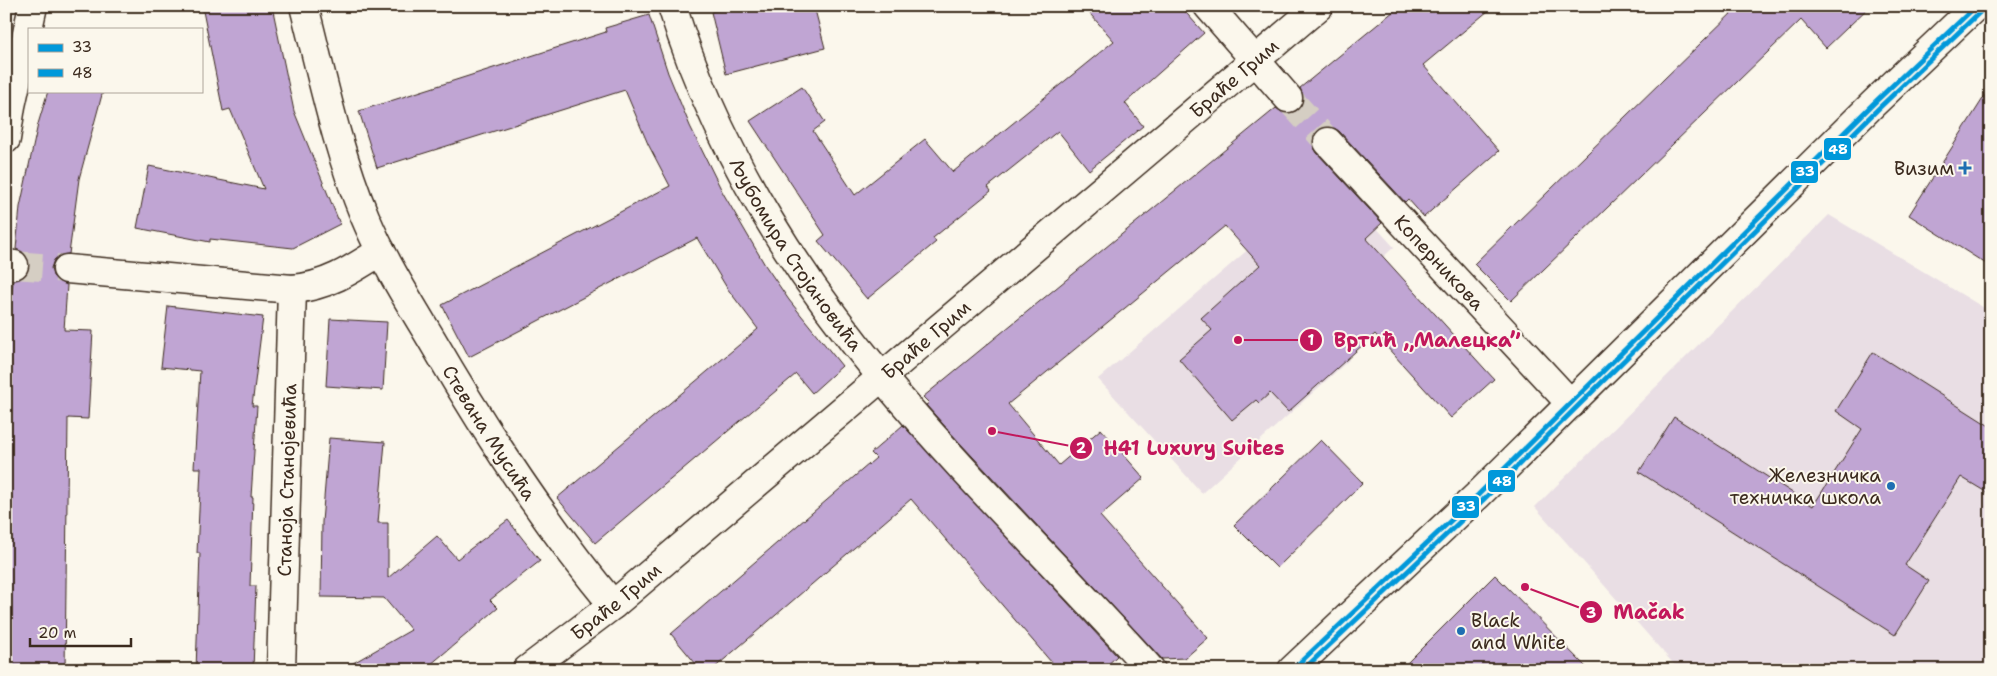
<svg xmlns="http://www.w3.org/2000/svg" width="1997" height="676" font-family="'Shantell Sans',sans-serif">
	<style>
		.built { fill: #e9dee4 }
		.building { fill: #c0a5d3; stroke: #3b2a1e }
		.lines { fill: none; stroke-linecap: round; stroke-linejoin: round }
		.minor-tunnel { stroke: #d5cec3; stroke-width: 28; stroke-dasharray: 28 14; stroke-linecap: butt }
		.minor-casing { stroke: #3b2a1e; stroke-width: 31 }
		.secondary-casing { stroke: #3b2a1e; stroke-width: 31 }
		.minor { stroke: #fbf7ec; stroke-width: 28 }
		.secondary { stroke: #fbf7ec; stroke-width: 28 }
		.bus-1-casing { stroke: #fbf7ec; stroke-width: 9 }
		.bus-2-casing { stroke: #fbf7ec; stroke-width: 9 }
		.bus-1 { stroke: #0098da; stroke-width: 5 }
		.bus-2 { stroke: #0098da; stroke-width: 5 }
		.poi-dot { fill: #1f6fb2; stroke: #fbf7ec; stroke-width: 2 }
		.labels { text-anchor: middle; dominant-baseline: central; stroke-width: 4; stroke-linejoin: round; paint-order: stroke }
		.street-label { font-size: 19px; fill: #3b2a1e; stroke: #fbf7ec }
		.poi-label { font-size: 19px; fill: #3b2a1e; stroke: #fbf7ec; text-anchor: end }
		.leader { fill: none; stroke: #c2185b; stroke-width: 2 }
		.callout-dot { fill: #c2185b; stroke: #fbf7ec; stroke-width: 2 }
		.mark-label { font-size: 15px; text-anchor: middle; font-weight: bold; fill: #fff }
		.callout-label { font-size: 20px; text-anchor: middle; font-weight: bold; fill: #c2185b; stroke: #fbf7ec; stroke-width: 4; stroke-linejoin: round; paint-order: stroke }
		.line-badge { stroke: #fbf7ec; stroke-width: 2 }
		.badge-label { font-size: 14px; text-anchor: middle; font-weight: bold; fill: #fff }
	</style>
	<rect width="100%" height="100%" fill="#fbf7ec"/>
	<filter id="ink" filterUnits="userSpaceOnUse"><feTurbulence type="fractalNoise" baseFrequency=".02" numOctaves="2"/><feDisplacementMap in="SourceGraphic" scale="10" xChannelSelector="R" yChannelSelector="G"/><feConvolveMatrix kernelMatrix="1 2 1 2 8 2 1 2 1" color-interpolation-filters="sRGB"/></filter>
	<g filter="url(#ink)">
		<g class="built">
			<polygon points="1331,178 1394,247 1315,320 1349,360 1202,493 1098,379"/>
			<polygon points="1829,215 1991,312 1991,670 1679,670 1535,507"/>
		</g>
		<g class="building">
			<polygon points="202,6 272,6 294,111 340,224 293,248 210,239 210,242 137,228 149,166 264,189 230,109 223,111"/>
			<polygon points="733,6 814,6 825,48 726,74 711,12"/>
			<polygon points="1083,6 1180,6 1204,33 1125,103 1143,126 1089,170 1058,131 988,187 991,191 933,238 936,242 867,299 818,241 825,235 750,121 802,87 825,122 813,131 855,195 925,139 953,172 1114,41"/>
			<polygon points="1400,6 1494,6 1423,65 1499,151 1424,217 1408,199 1405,202 1339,131 1332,127 1324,127 1318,130 1313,138 1313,146 1317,153 1382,223 1366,238 1494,379 1451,418 1375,334 1288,412 1270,393 1259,403 1256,400 1232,420 1179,359 1212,330 1201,318 1260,265 1225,226 1008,404 1059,465 1101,429 1144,478 1100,516 1208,638 1185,658 1162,659 958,441 926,405 929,403 923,397 1276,108 1283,113 1291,113 1298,110 1303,103 1303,95 1300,88"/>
			<polygon points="1739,6 1870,6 1826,48 1801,20 1511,301 1474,264"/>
			<polygon points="649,15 668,73 690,126 723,193 765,265 789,300 842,366 812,393 796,374 595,543 557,498 758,329 727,288 697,238 469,357 442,305 670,186 648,144 625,90 377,168 359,111 606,32 605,28"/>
			<polygon points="1991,86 1991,267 1909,215"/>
			<polygon points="48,91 103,91 79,179 69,254 60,255 54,260 51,268 53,276 58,281 67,285 64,330 93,331 88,419 68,418 65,670 6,670 6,382 9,327 13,280 20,279 26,275 29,267 28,258 23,252 16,249 20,207 38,124"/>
			<polygon points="168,306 263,317 252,406 257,406 251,497 253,497 250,586 256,586 253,670 196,670 200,553 197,553 201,468 194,468 200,371 161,367"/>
			<polygon points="330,319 387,322 383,390 326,386"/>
			<polygon points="1873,352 1991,427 1991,495 1961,477 1905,565 1929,581 1895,635 1639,472 1674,417 1813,506 1862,429 1836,411"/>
			<polygon points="903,425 1117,656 1102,670 1058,670 911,499 712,670 701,670 671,634 876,458 871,453"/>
			<polygon points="329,438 385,442 378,523 388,523 388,578 437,536 457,559 508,520 540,561 490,600 498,608 424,670 341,670 411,630 384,598 321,597 322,522"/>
			<polygon points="1321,440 1363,483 1277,568 1234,525"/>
			<polygon points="1495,575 1589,670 1400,670"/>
		</g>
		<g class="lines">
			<g class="minor-tunnel">
				<polyline points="1288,98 1328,142"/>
				<polyline points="14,265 67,269"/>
			</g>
			<g class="minor-casing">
				<g id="minor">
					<path id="s1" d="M304,6C322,76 337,150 365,217C383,260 408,300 432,340C486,433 544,522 613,605"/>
					<path id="s2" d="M672,6C714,142 790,267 881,376C966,478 1062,571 1151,670"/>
					<polyline points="1208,6 1288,98"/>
					<path id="s3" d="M1328,142L1571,404"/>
					<polyline points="6,264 14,265"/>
					<path d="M67,269L292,289C326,287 353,269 381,251"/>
					<path id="s4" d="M281,670L292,289"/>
					<path id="s5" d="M527,670L613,605L1319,6"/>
				</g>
			</g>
			<g class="secondary-casing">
				<g id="secondary">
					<polyline points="6,139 11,106 33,6"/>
					<polyline points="1292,670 1478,495 1873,104 1976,6"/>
				</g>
			</g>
			<use href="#minor" class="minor"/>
			<use href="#secondary" class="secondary"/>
			<g class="bus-1-casing">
				<polyline id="bus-1" points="1292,670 1478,495 1873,104 1976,6"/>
			</g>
			<g class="bus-2-casing">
				<polyline id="bus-2" points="1303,670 1483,500 1878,109 1981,11"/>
			</g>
			<use href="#bus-1" class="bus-1"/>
			<use href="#bus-2" class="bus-2"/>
		</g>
	</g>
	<g class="poi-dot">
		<path d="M1962.5 160.5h5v5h5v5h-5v5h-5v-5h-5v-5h5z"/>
		<circle cx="1891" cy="486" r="5"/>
		<circle cx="1461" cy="631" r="5"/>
	</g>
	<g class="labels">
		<g class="street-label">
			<text stroke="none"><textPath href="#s5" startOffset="922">Браће Грим</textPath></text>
			<text stroke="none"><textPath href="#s2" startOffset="279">Љубомира Стојановића</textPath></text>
			<text stroke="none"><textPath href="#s3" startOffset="164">Коперникова</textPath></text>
			<text stroke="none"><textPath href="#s5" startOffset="518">Браће Грим</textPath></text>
			<text stroke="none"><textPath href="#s1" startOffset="469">Стевана Мусића</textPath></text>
			<text stroke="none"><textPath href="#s4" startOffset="190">Станоја Станојевића</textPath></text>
			<text stroke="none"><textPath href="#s5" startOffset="112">Браће Грим</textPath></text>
		</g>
		<g class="poi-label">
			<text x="1954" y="168">Визим</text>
			<text x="1881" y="475">Железничка<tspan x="1881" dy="22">техничка школа</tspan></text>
			<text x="1471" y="620" text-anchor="start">Black<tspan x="1471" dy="22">and White</tspan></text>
		</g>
	</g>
	<path class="leader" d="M1238 340L1311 340M992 431L1081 448M1525 587L1591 612"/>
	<g class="callout-dot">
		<circle cx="1238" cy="340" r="5"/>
		<circle cx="992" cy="431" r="5"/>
		<circle cx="1525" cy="587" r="5"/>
		<circle cx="1311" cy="340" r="12"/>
		<circle cx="1081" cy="448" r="12"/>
		<circle cx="1591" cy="612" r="12"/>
	</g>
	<g class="mark-label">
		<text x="1311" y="345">1</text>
		<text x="1081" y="453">2</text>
		<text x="1591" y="618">3</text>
	</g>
	<g class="callout-label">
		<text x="1427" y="347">Вртић „Малецка”</text>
		<text x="1194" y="455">H41 Luxury Suites</text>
		<text x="1649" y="619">Mačak</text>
	</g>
	<g class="line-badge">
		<rect x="1823" y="137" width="29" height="24" rx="5" fill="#0098da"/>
		<rect x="1790" y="160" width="29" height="24" rx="5" fill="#0098da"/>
		<rect x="1487" y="469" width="29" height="24" rx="5" fill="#0098da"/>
		<rect x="1451" y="495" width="29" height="24" rx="5" fill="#0098da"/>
	</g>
	<g class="badge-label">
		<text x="1838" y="154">48</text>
		<text x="1805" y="176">33</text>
		<text x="1502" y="486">48</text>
		<text x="1466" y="511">33</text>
	</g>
	<rect width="1997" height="676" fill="none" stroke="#fbf7ec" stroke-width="25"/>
	<rect x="12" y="12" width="1972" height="651" fill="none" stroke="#3b2a1e" stroke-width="2" filter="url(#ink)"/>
	<rect x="28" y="28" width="175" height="65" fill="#fbf7ec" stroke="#aea59a"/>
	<rect x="38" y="44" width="25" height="8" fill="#0098da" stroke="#aea59a"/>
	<text x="72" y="52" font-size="15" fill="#3b2a1e">33</text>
	<rect x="38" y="69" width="25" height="8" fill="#0098da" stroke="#aea59a"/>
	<text x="72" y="78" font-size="15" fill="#3b2a1e">48</text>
	<path d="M30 638v8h101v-8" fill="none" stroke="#3b2a1e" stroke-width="2.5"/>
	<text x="38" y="638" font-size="15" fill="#3b2a1e" stroke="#fbf7ec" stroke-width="4" paint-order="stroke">20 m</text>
</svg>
